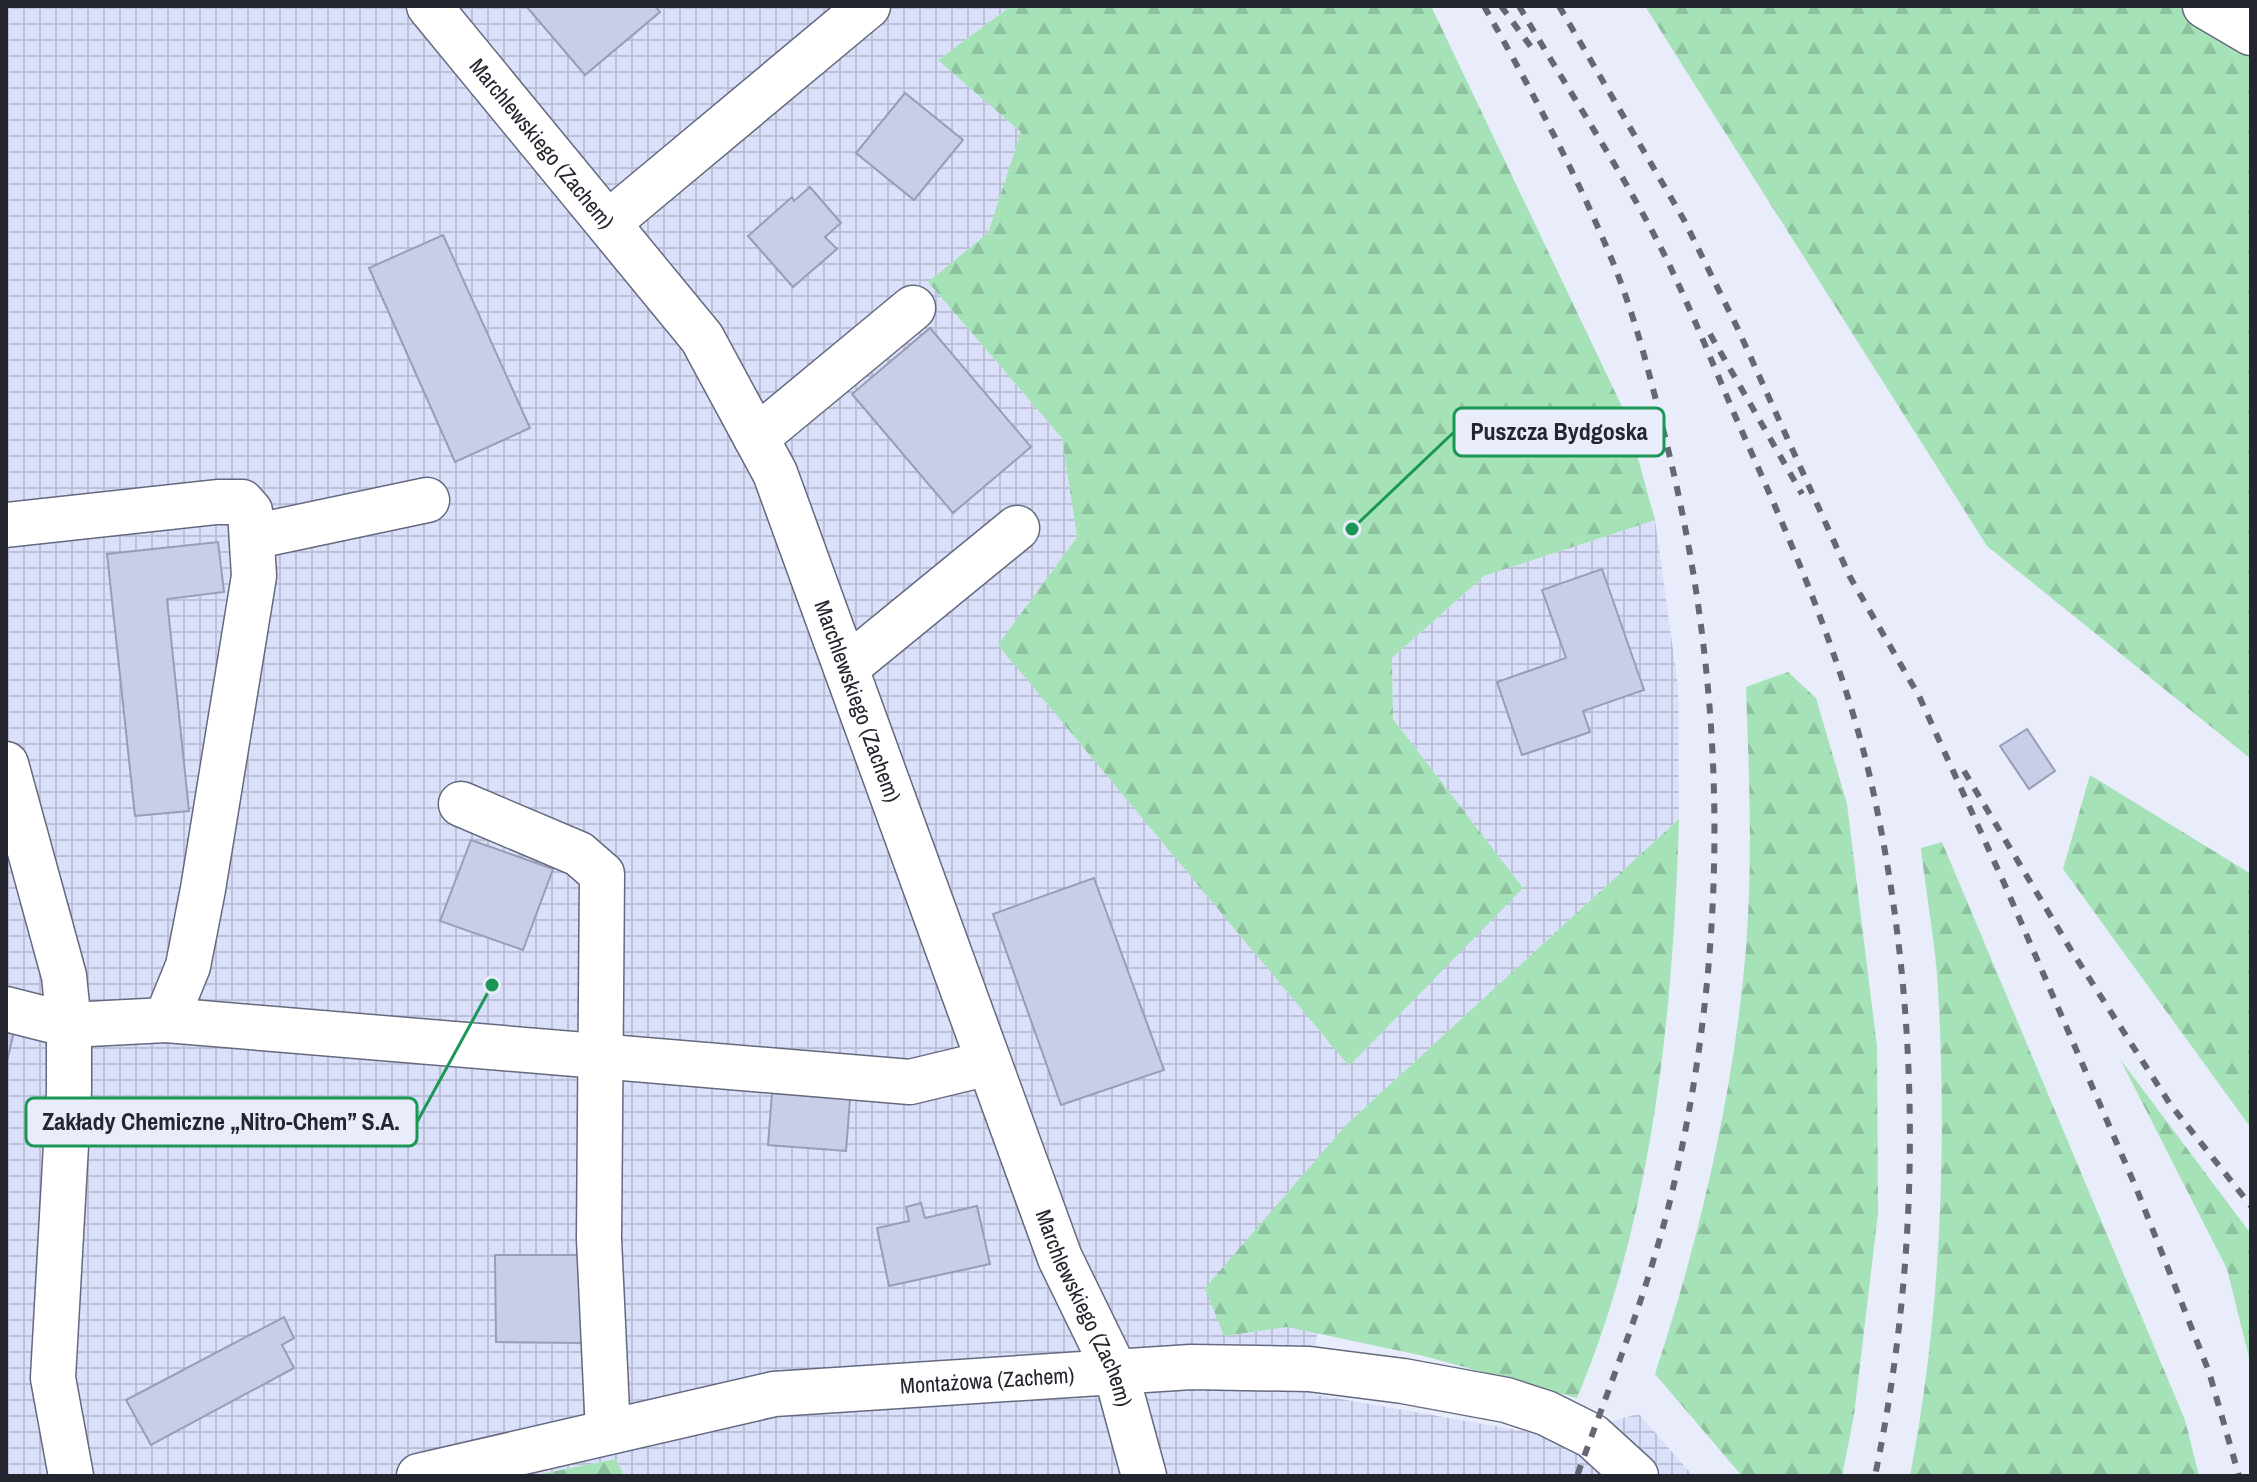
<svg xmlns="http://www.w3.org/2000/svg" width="2257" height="1482" font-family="'Archivo Narrow',sans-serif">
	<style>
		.industrial { fill: url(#industrial-grid) }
		.forest { fill: url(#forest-firs) }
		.building { fill: #c8cee7; stroke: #989db5; stroke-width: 2 }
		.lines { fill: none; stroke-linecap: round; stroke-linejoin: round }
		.minor-casing { stroke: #64697f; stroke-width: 47 }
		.minor { stroke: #fff; stroke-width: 44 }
		.rail { stroke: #656773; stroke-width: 6; stroke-dasharray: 10 10; stroke-linecap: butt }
		.labels { text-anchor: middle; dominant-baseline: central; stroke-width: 6; stroke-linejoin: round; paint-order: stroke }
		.street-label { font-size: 22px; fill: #23252f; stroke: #e8ecfb }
		.leader { fill: none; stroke: #1b9755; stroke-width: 3 }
		.callout-dot { fill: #1b9755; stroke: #e8ecfb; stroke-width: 3 }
		.callout { fill: #e8ecfb; stroke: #1b9755; stroke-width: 3 }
		.callout-label { font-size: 24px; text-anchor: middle; font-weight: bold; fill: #23252f }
	</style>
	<defs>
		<pattern id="industrial-grid" width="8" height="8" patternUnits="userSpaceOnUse" patternTransform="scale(2)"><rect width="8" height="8" fill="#dae0fa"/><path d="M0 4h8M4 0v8" fill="none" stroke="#bbc0d7"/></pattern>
		<pattern id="forest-firs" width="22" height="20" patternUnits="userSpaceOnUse" patternTransform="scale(2)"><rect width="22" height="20" fill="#a5e2b7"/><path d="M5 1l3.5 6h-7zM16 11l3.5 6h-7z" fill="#8ec29e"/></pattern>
	</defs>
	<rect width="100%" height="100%" fill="#e8ecfb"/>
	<polygon class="industrial" points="6,6 1011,6 938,60 1021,132 988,233 928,282 1062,438 1077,537 999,645 1523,888 1393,719 1392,658 1484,576 1655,520 1678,686 1679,819 1347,1124 1224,1336 1287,1327 1317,1333 1312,1394 1551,1436 1639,1414 1693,1476 624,1476 616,1459 531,1476 6,1476"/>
	<g class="forest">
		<polygon points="1011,6 1431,6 1626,415 1655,520 1484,576 1392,658 1393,719 1523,888 1349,1066 998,645 1077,537 1062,438 928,282 988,233 1021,132 938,60"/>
		<polygon points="1645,6 2205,6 2251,33 2251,759 1987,546"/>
		<path d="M1788,672L1816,698L1847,804L1877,1047L1878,1213L1854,1415L1842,1476H1742L1655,1374C1700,1237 1734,1092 1746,948C1753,862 1749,773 1746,687Z"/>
		<polygon points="2090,775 2251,874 2251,1128 2063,869"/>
		<path d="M1679,819C1673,1015 1653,1217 1577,1398L1424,1356L1287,1327L1224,1336L1205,1288L1347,1124Z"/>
		<path d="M1942,842L2185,1420L2199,1476H1910C1941,1315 1947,1150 1938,987C1935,941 1926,894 1921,848Z"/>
		<polygon points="2120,1059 2251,1234 2251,1366 2227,1269"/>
		<polygon points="616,1459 624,1476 531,1476"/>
	</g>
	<g class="building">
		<polygon points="526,6 655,6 660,12 585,75"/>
		<polygon points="905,93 963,140 914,200 856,153"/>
		<polygon points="810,187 841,223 825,237 837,249 793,287 748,236 792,197 794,201"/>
		<polygon points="443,235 530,428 455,462 369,268"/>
		<polygon points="930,328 1031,447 953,513 852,394"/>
		<polygon points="218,542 224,592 167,599 189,811 135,816 107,554"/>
		<polygon points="1602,569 1644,690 1583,711 1590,732 1522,755 1497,682 1566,658 1542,590"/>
		<polygon points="2027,729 2055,771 2029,789 2000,746"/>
		<polygon points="471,840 553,869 523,950 440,921"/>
		<polygon points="1094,878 1164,1070 1061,1105 993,914"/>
		<polygon points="6,1030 14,1031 6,1066"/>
		<polygon points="772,1093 850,1099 846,1151 768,1145"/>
		<polygon points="921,1203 925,1218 977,1206 990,1264 889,1286 877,1228 909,1221 906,1207"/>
		<polygon points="495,1255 584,1255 583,1343 496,1342"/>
		<polygon points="284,1317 294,1338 282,1345 294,1368 151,1445 126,1400"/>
	</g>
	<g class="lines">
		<g class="minor-casing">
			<g id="minor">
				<path id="s1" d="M429,6L702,338L775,473L1060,1258L1116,1373L1144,1476"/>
				<polyline points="2205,6 2251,33"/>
				<polyline points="608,223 868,6"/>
				<polyline points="756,438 913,308"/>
				<polyline points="6,525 217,502 242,502 250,511 254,576 203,889 188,966 166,1020"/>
				<polyline points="252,537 427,500"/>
				<polyline points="847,667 1017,528"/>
				<polyline points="6,764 64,976 69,1025 69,1091 53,1378 71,1476"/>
				<polyline points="461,804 579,854 602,874 599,1239 608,1432"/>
				<polyline points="6,1009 69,1025 166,1020 910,1082 989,1063"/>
				<path id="s2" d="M419,1476L774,1394L1191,1367L1309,1369L1403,1381L1506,1400L1546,1413L1592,1436L1636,1476"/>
			</g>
		</g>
		<use href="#minor" class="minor"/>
		<g class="rail">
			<path d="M1484,6C1529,86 1573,167 1609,253C1633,309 1649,371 1663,429C1727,680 1732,931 1674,1184C1651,1284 1612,1379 1577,1476"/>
			<polyline points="1501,6 1534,51"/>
			<path d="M1519,6C1567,89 1622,170 1665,256C1692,311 1715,370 1740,427C1792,543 1844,662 1872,786C1922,1013 1922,1249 1875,1476"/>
			<polyline points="1559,6 1684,220 1737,327 1850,577 1919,696 2004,883 2137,1190 2209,1372 2239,1476"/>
			<polyline points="1710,334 1802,494"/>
			<polyline points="1964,771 2071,950 2170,1104 2251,1206"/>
		</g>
	</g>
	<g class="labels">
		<g class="street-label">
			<text stroke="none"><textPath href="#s1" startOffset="178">Marchlewskiego (Zachem)</textPath></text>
			<text stroke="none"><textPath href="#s1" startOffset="826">Marchlewskiego (Zachem)</textPath></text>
			<text stroke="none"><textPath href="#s1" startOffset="1474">Marchlewskiego (Zachem)</textPath></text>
			<text stroke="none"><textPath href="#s2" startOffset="578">Montażowa (Zachem)</textPath></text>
		</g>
	</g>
	<path class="leader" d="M1352 529L1454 432M492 985L417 1122"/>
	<g class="callout-dot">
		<circle cx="1352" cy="529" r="8"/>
		<circle cx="492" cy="985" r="8"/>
	</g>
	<g class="callout">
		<rect x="1454" y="408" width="210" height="48" rx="8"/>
		<rect x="26" y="1098" width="391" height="48" rx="8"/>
	</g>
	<g class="callout-label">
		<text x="1559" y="440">Puszcza Bydgoska</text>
		<text x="221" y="1130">Zakłady Chemiczne „Nitro-Chem” S.A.</text>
	</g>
	<rect width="2257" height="1482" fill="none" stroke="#23252f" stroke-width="16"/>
</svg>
